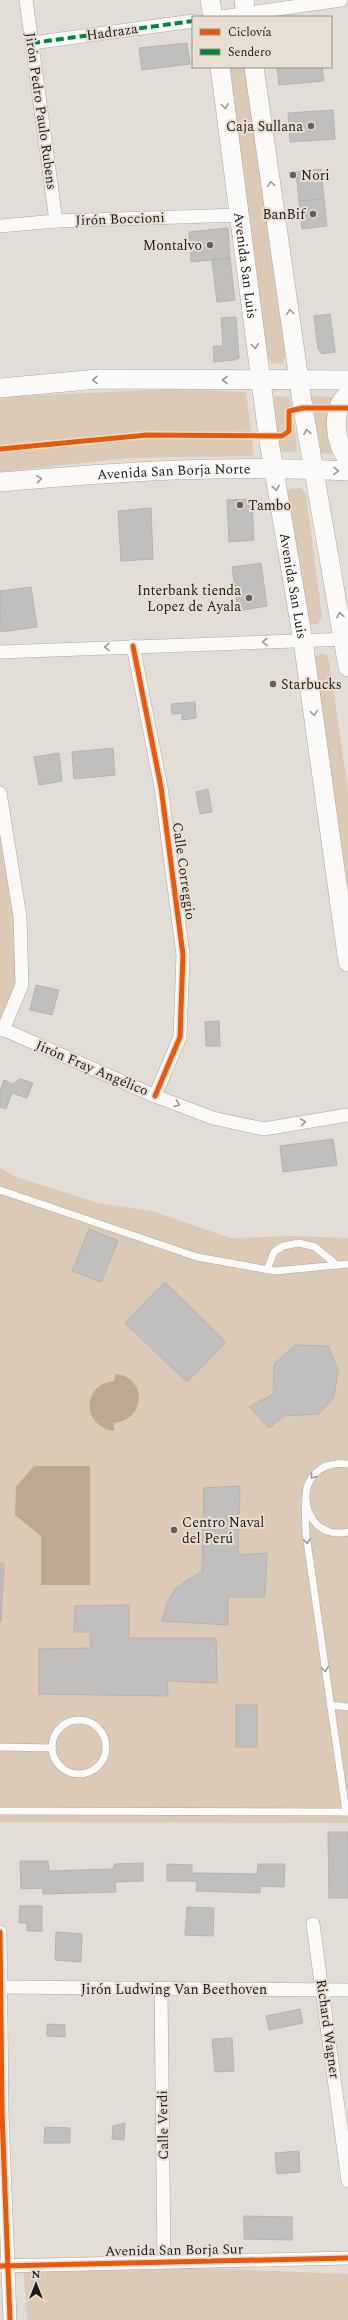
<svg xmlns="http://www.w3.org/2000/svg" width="348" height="2320" font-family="Spectral,serif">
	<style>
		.green { fill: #dccab7 }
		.water { fill: #bda890 }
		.building { fill: #c1bebe; stroke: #b5b2b2 }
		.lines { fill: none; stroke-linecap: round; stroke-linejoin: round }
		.lane-casing { stroke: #aaa6a1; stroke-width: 8 }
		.street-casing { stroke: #aaa6a1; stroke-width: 14 }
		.secondary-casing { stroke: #aaa6a1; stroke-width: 20 }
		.lane { stroke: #fbfaf9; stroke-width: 7 }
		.street { stroke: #fbfaf9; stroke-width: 13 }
		.secondary { stroke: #fbfaf9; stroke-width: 19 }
		.quiet { stroke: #00873e; stroke-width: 4; stroke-dasharray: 8 4; stroke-linecap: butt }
		.cycleway-casing { stroke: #e8ded2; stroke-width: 8 }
		.cycleway { stroke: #e8590c; stroke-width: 5 }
		.oneway { stroke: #989693 }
		.poi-dot { fill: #635f5a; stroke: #e8ded2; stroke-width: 1.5 }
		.labels { text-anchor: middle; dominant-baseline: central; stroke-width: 4; stroke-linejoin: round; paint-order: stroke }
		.street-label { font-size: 14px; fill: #1e1b16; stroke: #e8ded2 }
		.poi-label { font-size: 14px; fill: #1e1b16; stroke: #e8ded2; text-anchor: end }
	</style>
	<rect width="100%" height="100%" fill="#e3ddd7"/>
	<g class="green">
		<polygon points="225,67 245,67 286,354 283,364 271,363 267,353"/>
		<polygon points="176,389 246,392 254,456 128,458 0,472 0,397"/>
		<polygon points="276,396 288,397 291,401 297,449 295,452 284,452 279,449 273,400"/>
		<polygon points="311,396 335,397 337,455 316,452"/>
		<polygon points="301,488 306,495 322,617 318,624 311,625 303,615 285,495 290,489"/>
		<polygon points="318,654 326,654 329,661 348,790 348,914 312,660"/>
		<polygon points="0,811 14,918 16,983 0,1021"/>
		<polygon points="0,1168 16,1177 98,1203 152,1211 230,1238 292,1236 348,1238 348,1823 0,1822"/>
		<polygon points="94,2267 225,2269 348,2274 348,2320 27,2320 24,2272"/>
	</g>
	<g class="water">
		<path d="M115,1374C147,1376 147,1420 114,1423V1431C81,1426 82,1384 114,1381Z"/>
		<polygon points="34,1466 90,1466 90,1585 41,1585 41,1536 15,1515 16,1487"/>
	</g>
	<g class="building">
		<polygon points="187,43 190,64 142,70 139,48"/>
		<polygon points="277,67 322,67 324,81 279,85"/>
		<polygon points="333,110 335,139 290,142 288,113"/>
		<polygon points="321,169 324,199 299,201 296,172"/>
		<polygon points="289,172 296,172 297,178 290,178"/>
		<polygon points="324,199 327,226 302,229 299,201"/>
		<polygon points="228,228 230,258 191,262 189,232"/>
		<polygon points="230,258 235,300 217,302 212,260"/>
		<polygon points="330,314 335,352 322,354 318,349 314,316"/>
		<polygon points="236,317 239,358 234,360 214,362 213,346 223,346 221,318"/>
		<polygon points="252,499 254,540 229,542 227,500"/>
		<polygon points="151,508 153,559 121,561 118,511"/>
		<polygon points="261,563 267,606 238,611 232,567"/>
		<polygon points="31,587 37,627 1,632 0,591"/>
		<polygon points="195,702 196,718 182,720 182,713 172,714 171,704"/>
		<polygon points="113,748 115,775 74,779 72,752"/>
		<polygon points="59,753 62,781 39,785 34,757"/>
		<polygon points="208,789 212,812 200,814 196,792"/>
		<polygon points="36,985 59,990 52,1015 30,1010"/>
		<polygon points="219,1021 220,1046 206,1046 205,1022"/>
		<polygon points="20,1079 33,1083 27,1098 12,1093 6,1109 0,1107 0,1091 4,1080 13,1084"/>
		<polygon points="333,1139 337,1165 283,1172 280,1146"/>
		<polygon points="89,1229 118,1241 101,1282 72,1271"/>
		<polygon points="165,1282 226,1342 187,1382 125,1323"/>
		<polygon points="295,1345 328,1346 338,1370 334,1397 319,1414 284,1416 269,1428 249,1407 273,1394 274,1364"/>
		<polygon points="240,1486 238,1555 267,1553 265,1597 228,1597 228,1625 162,1621 167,1603 175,1589 192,1577 202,1572 204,1488"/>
		<polygon points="0,1563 4,1563 1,1622 0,1622"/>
		<polygon points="129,1605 129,1638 216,1638 217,1683 167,1681 168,1696 39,1694 39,1649 91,1648 90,1632 74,1632 75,1606"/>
		<rect x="236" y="1705" width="21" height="42"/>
		<polygon points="328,1832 348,1832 348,1898 329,1898"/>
		<polygon points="20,1861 48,1861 49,1871 113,1869 115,1864 143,1863 143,1881 115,1882 116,1892 43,1894 43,1888 21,1889"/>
		<polygon points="167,1864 192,1865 192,1873 257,1874 258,1864 285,1864 284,1887 260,1886 260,1893 196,1891 197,1881 167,1881"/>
		<polygon points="20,1906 42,1906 42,1931 27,1931 27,1923 19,1923"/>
		<polygon points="187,1907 214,1908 213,1936 185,1935"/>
		<polygon points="56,1932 82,1934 81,1962 55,1960"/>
		<polygon points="300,2009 303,2023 269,2030 266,2016"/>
		<polygon points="47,2024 65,2025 65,2037 47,2036"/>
		<polygon points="232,2038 234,2071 215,2072 212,2039"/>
		<polygon points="125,2123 124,2140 112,2139 113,2126"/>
		<polygon points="45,2127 70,2128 70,2143 44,2143"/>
		<polygon points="299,2151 300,2172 277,2174 275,2153"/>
		<polygon points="244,2216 292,2217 292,2240 244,2239"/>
	</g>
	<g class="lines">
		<g class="lane-casing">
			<g id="lane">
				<polyline points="0,1190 197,1257 275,1271 348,1264"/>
				<polyline points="267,1270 274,1252 283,1246 299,1243 315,1247 337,1265"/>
				<path d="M348,1464C288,1457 296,1543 348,1532"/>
				<polyline points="305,1502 306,1534 346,1812"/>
				<polyline points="330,1705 348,1707"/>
				<circle cx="79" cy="1747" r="27"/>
				<polyline points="0,1747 52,1748"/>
				<polyline points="0,1811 348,1812"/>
			</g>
		</g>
		<g class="street-casing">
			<g id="street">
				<polyline points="26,0 56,221"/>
				<polyline points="221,17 341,0"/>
				<polyline points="32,43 193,21"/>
				<polyline points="0,226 56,221 240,215"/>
				<polyline points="133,646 161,787 183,955 180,1037 155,1096"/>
				<polyline points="0,652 348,639"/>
				<polyline points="0,793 20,917 22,985 3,1030"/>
				<polyline points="0,1028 155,1096 213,1118 264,1129 348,1115"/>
				<polyline points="313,1924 348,2181"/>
				<polyline points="0,1932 2,2113 10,2320"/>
				<polyline points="0,1987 348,1990"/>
				<polyline points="161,1989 164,2262"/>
				<polyline points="0,2266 348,2258"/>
			</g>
		</g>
		<g class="secondary-casing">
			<g id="secondary">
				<polyline points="210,0 213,17"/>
				<polyline points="244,0 246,17"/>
				<path id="s1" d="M220,67L268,435L303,641L348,962"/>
				<polyline points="254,67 303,408 348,667"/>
				<polyline points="0,388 98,379 348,380"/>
				<path d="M348,395C330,406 335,446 348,459"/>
				<path id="s2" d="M0,482C116,472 232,464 348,471"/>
			</g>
		</g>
		<use href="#lane" class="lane"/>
		<use href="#street" class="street"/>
		<use href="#secondary" class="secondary"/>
		<polyline class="quiet" points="32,43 193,21"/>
		<g class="cycleway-casing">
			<g id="cycleway">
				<polyline points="0,449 147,435 282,436 289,431 289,411 303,408 348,408"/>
				<polyline points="133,646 161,787 183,955 180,1037 155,1096"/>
				<polyline points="0,1932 2,2113 10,2320"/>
				<polyline points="0,2266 348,2258"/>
			</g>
		</g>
		<use href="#cycleway" class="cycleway"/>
	</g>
	<defs><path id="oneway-chevron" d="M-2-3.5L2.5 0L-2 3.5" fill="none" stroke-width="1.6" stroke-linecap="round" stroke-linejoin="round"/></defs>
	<g class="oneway">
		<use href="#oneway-chevron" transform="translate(225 106) rotate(82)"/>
		<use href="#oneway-chevron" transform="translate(271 184) rotate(-98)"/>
		<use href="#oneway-chevron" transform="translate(290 312) rotate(-98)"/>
		<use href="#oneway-chevron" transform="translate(255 346) rotate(83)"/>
		<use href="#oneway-chevron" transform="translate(95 380) rotate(176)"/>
		<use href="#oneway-chevron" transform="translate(225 380) rotate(-180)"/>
		<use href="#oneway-chevron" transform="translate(307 432) rotate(-99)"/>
		<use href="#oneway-chevron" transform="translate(336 471) rotate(4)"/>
		<use href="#oneway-chevron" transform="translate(39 479) rotate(-5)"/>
		<use href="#oneway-chevron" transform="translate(276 488) rotate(80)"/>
		<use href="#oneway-chevron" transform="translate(340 615) rotate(-100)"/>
		<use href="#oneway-chevron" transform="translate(265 642) rotate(178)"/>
		<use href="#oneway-chevron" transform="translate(107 647) rotate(178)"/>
		<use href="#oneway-chevron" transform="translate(314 713) rotate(82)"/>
		<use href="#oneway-chevron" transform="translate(177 1104) rotate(21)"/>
		<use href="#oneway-chevron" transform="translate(303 1122) rotate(-9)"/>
		<use href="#oneway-chevron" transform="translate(313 1476) rotate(129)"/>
		<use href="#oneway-chevron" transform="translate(307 1541) rotate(82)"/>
		<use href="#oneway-chevron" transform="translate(325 1669) rotate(82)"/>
	</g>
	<g class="poi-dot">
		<circle cx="311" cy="126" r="4"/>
		<circle cx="293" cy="175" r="4"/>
		<circle cx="313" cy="214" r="4"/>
		<circle cx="210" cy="245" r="4"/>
		<circle cx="240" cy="505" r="4"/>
		<circle cx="249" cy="598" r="4"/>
		<circle cx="273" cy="684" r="4"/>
		<circle cx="174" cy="1530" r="4"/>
	</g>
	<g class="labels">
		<g class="street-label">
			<text transform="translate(112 32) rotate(-8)">Hadraza</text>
			<text transform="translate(41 111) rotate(82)">Jirón Pedro Paulo Rubens</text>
			<text transform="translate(120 219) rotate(-2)">Jirón Boccioni</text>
			<text stroke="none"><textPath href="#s1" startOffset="200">Avenida San Luis</textPath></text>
			<text stroke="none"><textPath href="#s2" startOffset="174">Avenida San Borja Norte</textPath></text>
			<text stroke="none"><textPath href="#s1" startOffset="524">Avenida San Luis</textPath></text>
			<text transform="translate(184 871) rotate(82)">Calle Correggio</text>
			<text transform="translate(92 1068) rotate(23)">Jirón Fray Angélico</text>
			<text x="174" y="1989">Jirón Ludwing Van Beethoven</text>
			<text transform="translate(328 2029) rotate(82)">Richard Wagner</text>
			<text transform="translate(163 2125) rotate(-91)">Calle Verdi</text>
			<text transform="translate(174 2250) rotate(-1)">Avenida San Borja Sur</text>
		</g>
		<g class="poi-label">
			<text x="303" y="126">Caja Sullana</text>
			<text x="301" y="175" text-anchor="start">Nori</text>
			<text x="305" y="214">BanBif</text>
			<text x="202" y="245">Montalvo</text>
			<text x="248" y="505" text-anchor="start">Tambo</text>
			<text x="241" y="590">Interbank tienda<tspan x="241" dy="16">Lopez de Ayala</tspan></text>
			<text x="281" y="684" text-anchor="start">Starbucks</text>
			<text x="182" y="1522" text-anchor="start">Centro Naval<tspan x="182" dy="16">del Perú</tspan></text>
		</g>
	</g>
	<rect x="192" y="16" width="140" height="52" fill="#e8ded2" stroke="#979087"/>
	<rect x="200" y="29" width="20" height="6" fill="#e8590c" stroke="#979087"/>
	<text x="228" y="36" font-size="12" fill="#1e1b16">Ciclovía</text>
	<rect x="200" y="49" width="20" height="6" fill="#00873e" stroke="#979087"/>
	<text x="228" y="56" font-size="12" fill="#1e1b16">Sendero</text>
	<g transform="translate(36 2284)" stroke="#e8ded2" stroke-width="3" paint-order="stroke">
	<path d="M0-3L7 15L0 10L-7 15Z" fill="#1e1b16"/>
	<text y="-6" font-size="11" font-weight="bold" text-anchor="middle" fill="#1e1b16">N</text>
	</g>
</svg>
